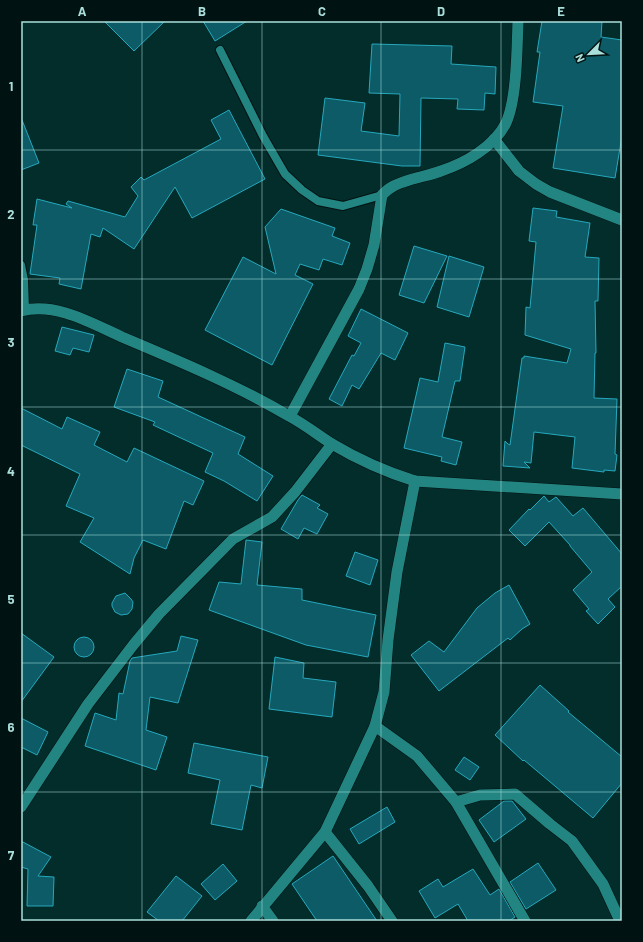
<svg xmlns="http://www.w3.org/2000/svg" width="643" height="942" font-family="Barlow,sans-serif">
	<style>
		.building { fill: #0d5b67; stroke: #26a8bc }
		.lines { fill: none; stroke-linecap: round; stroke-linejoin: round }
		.service-casing { stroke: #041211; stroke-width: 10 }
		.minor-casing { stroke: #041211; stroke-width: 12 }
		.tertiary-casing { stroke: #041211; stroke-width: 12 }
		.service { stroke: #238581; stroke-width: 8 }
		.minor { stroke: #238581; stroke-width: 11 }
		.tertiary { stroke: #238581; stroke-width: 11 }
		.grid { fill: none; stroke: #aadfdb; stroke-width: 1; stroke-opacity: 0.55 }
		.neatline { fill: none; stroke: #aadfdb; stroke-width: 1.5 }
		.grid-label { font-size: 13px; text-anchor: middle; font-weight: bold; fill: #aadfdb }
	</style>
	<rect width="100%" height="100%" fill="#032d2b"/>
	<g class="building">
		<polygon points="104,21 165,21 134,51"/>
		<polygon points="203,21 247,21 215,41"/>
		<polygon points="542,21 602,21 601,37 622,40 622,136 615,178 553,168 563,106 533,102 540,52 537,52"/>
		<polygon points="372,44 452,46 451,64 496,67 495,94 485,93 484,110 457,109 458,99 421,98 420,166 402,166 318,155 325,98 365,103 361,131 399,136 400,94 369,93"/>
		<polygon points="229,110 265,179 192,218 175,187 134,249 103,228 100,237 91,234 81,289 59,284 60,278 30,274 37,225 33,225 37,199 72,208 66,204 68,201 125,217 138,196 131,187 141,177 144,180 221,139 211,120"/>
		<polygon points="21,120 22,120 39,163 21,170"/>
		<polygon points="533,208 557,211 556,217 590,223 585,257 599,258 598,301 595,301 596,353 595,353 594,398 617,399 615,454 617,455 615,471 604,470 604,472 572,468 575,437 534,432 531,463 524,462 530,468 503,466 505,441 508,444 510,445 522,358 524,358 524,356 567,363 571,349 525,335 526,307 530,308 536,242 529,241"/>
		<polygon points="281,209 335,228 332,236 350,243 342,265 323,259 319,270 300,264 295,275 313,284 272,365 205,330 243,257 276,274 265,227"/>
		<polygon points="414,246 447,256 424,303 399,295"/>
		<polygon points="449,256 484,267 469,317 437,307"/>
		<polygon points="361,309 408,333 395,360 381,353 359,389 352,385 342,406 329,399 352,355 354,356 361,343 348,336"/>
		<polygon points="62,327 94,335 89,352 73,348 70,355 55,351"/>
		<polygon points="445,343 465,347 460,381 455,381 442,437 462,442 456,465 441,461 442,457 404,448 420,378 438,382"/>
		<polygon points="127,369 163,381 158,397 245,437 238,454 273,476 257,501 224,481 205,472 213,453 153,425 155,422 114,407"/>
		<polygon points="21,408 62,429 67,417 100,432 94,445 127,462 134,448 204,481 193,505 184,501 166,549 143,540 134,558 130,574 80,542 94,518 66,506 80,474 21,445"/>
		<polygon points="302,495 320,505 317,508 328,514 317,534 304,528 298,539 281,529 298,500"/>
		<polygon points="544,496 549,502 556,497 573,516 583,508 622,554 622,586 608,599 615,607 598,624 586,611 589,609 573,590 592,572 570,546 570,545 549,522 525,546 509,530 529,509 530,510"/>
		<polygon points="246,540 262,542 257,585 302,589 302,600 376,615 368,657 306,645 209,610 219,582 241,584"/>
		<polygon points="355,552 378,560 370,585 346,576"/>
		<polygon points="509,585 530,624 522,629 510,640 508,638 439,691 411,655 429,641 444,652 477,608 495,593"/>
		<polygon points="125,593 131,599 133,602 132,609 128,614 121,615 115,612 112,606 112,603 116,596"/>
		<polygon points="21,633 54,657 21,702"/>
		<polygon points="181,636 198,640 178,703 150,697 146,730 167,737 156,770 85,746 95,713 116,720 119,693 123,694 130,661 132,658 177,651"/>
		<circle cx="84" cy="647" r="10"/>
		<polygon points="275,657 304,663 303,678 336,682 332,717 269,709"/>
		<polygon points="540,685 569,711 568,712 622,757 622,783 593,818 524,760 523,761 495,735"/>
		<polygon points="21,718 48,732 37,755 21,747"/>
		<polygon points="194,743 268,757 262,788 251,785 242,830 211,824 220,780 188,773"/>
		<polygon points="464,757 479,767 470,780 455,770"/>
		<polygon points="504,801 512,801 526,819 494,842 479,820"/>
		<polygon points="387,807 395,822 359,844 350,829"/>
		<polygon points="21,841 51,857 38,876 54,877 53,906 27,906 28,869 21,867"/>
		<polygon points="333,856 377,921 317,921 292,884"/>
		<polygon points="538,863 556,890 526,909 510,882"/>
		<polygon points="223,864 237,881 215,900 201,884"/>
		<polygon points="473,869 490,895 499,889 515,917 509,921 468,921 458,904 435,918 419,891 438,879 443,887"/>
		<polygon points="176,876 202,896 182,921 159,921 147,912"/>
	</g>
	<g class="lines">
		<g class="service-casing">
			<g id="service">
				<polyline points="220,50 263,136 285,174 302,190 318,201 343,206 382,195"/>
				<polyline points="21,265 24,280 25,310"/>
			</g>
		</g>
		<g class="minor-casing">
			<g id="minor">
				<polyline points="494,139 519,171 536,184 550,192 622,220"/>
				<path d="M290,416L359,289L367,269L374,245L382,195C385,192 388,189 392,187C402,180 428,176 441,171C465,163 494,147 506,123C517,99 517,48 518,21"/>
				<polyline points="375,726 417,756 456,802 525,921"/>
				<polyline points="456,802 480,795 515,794 550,824 572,841 603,884 620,921"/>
				<polyline points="21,807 88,704 134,644 159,614 233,539 272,517 295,492 332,444"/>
				<polyline points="325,832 368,886 392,921"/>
				<polyline points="262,906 273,921"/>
				<polyline points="251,921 325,832 375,726 384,692 388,640 397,572 415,481"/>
			</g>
		</g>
		<g class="tertiary-casing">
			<path id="tertiary" d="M21,311C56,302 91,323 122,337C179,361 236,385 289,416C304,424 318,435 332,444C359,460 386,472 415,481L622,494"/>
		</g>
		<use href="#service" class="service"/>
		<use href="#minor" class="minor"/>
		<use href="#tertiary" class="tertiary"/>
	</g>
	<path class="grid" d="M142,21V921M262,21V921M381,21V921M501,21V921M21,150H622M21,279H622M21,407H622M21,535H622M21,663H622M21,792H622"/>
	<rect width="643" height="942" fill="none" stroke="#001312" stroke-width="44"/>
	<g transform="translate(589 54) rotate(246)" stroke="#001312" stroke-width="3" paint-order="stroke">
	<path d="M0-3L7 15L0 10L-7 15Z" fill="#aadfdb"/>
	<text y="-6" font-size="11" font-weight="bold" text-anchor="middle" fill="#aadfdb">N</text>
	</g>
	<rect x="22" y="22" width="599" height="898" class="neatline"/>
	<g class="grid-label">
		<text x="82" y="16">A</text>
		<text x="202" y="16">B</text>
		<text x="322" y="16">C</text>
		<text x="441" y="16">D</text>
		<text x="561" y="16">E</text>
		<text x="11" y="91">1</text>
		<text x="11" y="219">2</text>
		<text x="11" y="347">3</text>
		<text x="11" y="476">4</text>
		<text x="11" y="604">5</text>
		<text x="11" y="732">6</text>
		<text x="11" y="860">7</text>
	</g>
</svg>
